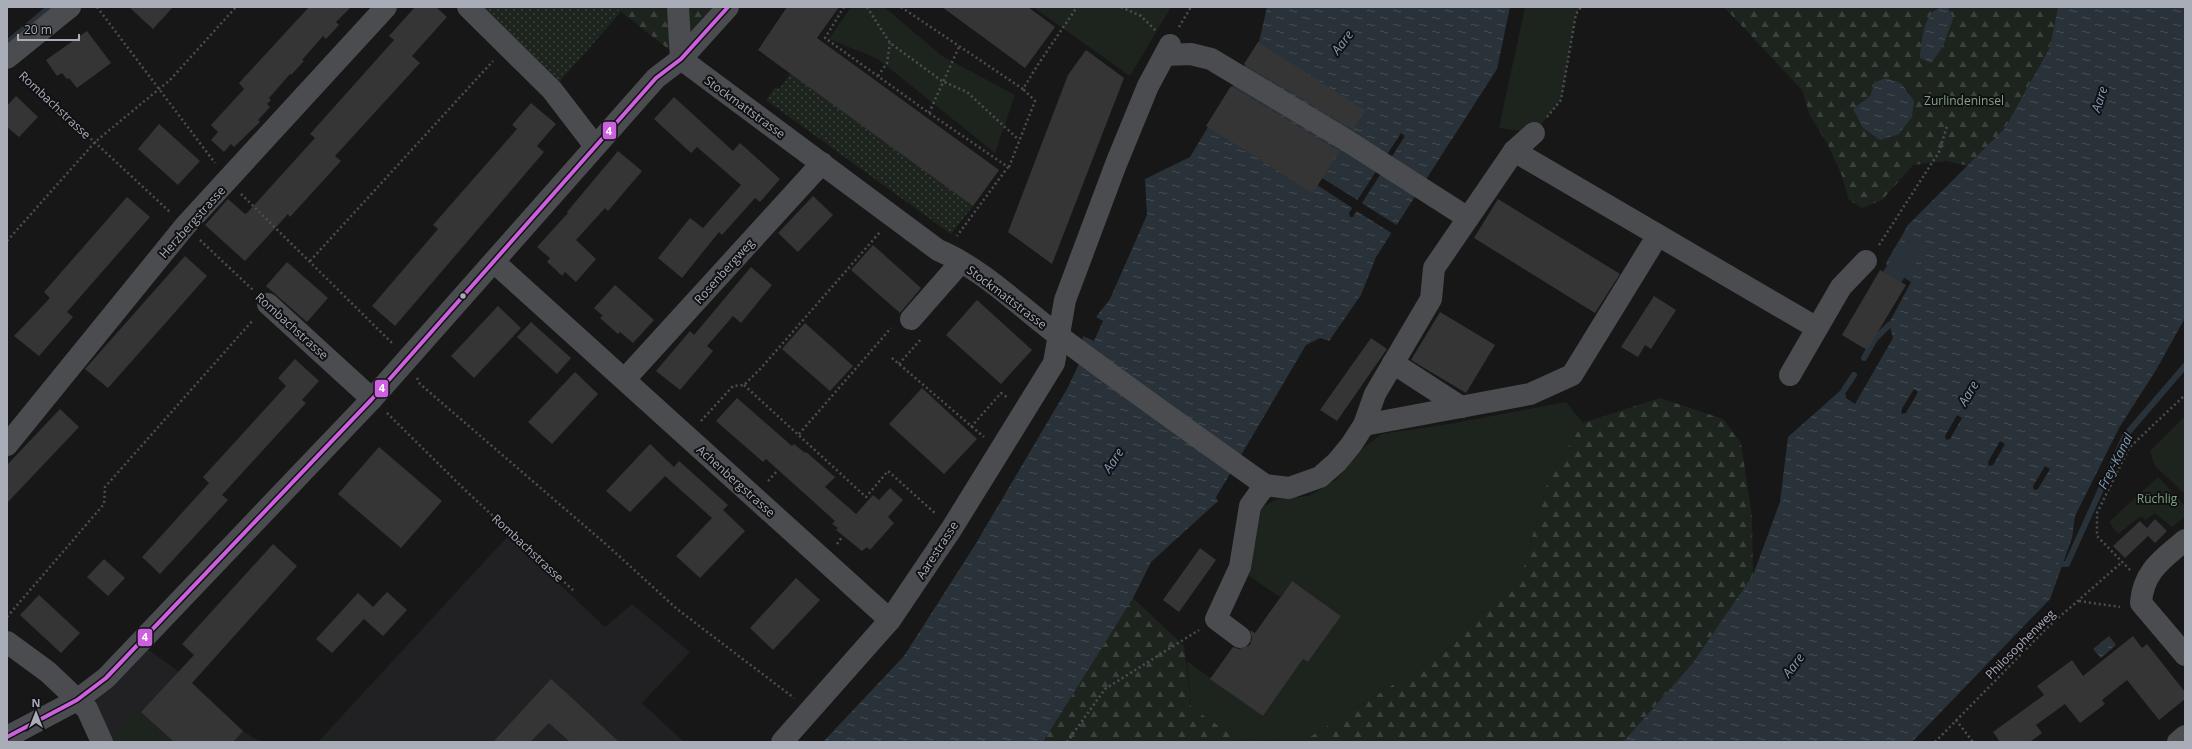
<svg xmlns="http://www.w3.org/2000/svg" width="2192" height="749" font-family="'Open Sans',sans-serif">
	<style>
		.built { fill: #212123 }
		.green { fill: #1d241e }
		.forest { fill: url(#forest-firs); fill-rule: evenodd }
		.garden { fill: url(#garden-dots) }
		.water { fill: url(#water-ripples); fill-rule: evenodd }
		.pier { fill: #171717 }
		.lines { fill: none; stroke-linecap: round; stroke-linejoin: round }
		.stream { stroke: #2a3239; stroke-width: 6 }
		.canal { stroke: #2a3239; stroke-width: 21 }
		.building { fill: #353536 }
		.path { stroke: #4d4e52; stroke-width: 2.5; stroke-dasharray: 2 3; stroke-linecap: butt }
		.minor { stroke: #4b4c50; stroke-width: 22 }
		.bus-1-casing { stroke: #111113; stroke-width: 7 }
		.bus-1 { stroke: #cc60de; stroke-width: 4 }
		.bus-dot { fill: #a8adb8; stroke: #111113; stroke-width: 1.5 }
		.labels { text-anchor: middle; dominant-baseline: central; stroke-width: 4; stroke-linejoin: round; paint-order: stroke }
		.park-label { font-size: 12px; fill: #7fa381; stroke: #111113 }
		.street-label { font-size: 12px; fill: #a8adb8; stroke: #111113 }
		.water-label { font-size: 13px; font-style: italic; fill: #7f9bb3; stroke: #111113 }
		.line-badge { stroke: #111113; stroke-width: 1.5 }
		.badge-label { font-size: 11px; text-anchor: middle; font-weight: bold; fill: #fff }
	</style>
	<defs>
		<pattern id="forest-firs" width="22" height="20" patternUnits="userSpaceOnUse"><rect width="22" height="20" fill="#1d241e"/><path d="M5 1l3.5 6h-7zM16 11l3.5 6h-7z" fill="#3b413d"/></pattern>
		<pattern id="garden-dots" width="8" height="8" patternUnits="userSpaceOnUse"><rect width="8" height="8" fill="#1d241e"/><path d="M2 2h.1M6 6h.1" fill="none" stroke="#3b413d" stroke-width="1.8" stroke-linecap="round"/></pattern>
		<pattern id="water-ripples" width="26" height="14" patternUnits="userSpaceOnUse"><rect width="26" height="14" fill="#2a3239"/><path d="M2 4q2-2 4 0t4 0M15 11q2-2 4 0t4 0" fill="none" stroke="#464d54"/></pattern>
	</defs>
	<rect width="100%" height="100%" fill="#171717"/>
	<g class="built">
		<polygon points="508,536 605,627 632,604 690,652 642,703 684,742 318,742"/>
		<polygon points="139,643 178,671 243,731 260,742 102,742 87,709"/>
	</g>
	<g class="green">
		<polygon points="851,7 884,7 942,56 1015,95 995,153 878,59 829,39"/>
		<polygon points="1033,7 1171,7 1130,76"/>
		<polygon points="1525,7 1581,7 1576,14 1561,100 1534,133 1499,128"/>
		<polygon points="1566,402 1583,423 1548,480 1523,570 1445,652 1302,742 1238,739 1191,707 1187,661 1263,716 1303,659 1308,662 1341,616 1292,581 1280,597 1249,576 1256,511 1277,499 1309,496 1337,479 1363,448 1382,434 1455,423"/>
		<polygon points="2185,416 2185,494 2155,466 2150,451"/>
		<polygon points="2158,477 2185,506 2185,517 2172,527 2155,513 2146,520 2141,516 2118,534 2109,522"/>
		<polygon points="141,712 174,742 116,742 113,737"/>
		<polygon points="331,731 342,742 320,742"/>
	</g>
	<g class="forest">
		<polygon points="615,7 728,7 681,59"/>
		<path d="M1724,7H1940L1933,10L1953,19L1948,7H2058L2050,47L2005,128L1969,166L1946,161L1913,165L1882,200L1862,208L1849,200L1842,176L1827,143L1810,116L1802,90ZM1886,78C1909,86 1915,93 1912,117L1853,109L1870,96L1875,82Z"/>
		<polygon points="1660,398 1723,419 1741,443 1752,517 1753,575 1692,664 1623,742 1302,742 1445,652 1523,570 1548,480 1583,423"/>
		<polygon points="1133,598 1184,646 1191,707 1238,739 1298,742 1043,742"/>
	</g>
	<g class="garden">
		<polygon points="468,7 615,7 621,12 552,90"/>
		<polygon points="791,73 973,206 951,234 766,100 775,87 779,89"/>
	</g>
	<g class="water">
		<path d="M1267,7H1510L1497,69L1376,257L1361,295L1329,341L1320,338L1306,345L1227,479L1216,497L1218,501L1151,562L1133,598L1043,742H823L904,656L975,545L1067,389L1078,366L1083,336L1094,341L1103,321L1096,317L1110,299L1147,215L1145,179L1190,157L1259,42ZM1401,133L1405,136L1353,217H1350L1349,213Z"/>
		<path d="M1940,7H1948L1953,19L1942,48L1931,63L1920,58C1922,41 1922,15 1940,7Z"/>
		<path d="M2058,7H2185V318L2156,370L2119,428L2075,516L2072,538L2050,599L1912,742H1623L1692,664L1753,575L1780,502L1788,437L1841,390H1845L1846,398L1855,404L1893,338L1889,323L1911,282L1887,267L1886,263L1908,225L2005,128L2050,47ZM1914,389L1918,392L1906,413L1902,414L1901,410ZM1957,415L1962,418L1950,439L1946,440L1945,436ZM2000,441L2005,444L1993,465L1989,466L1988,462ZM2045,466L2050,469L2038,489L2034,490L2033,486Z"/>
		<polygon points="1886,78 1902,84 1914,101 1912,117 1899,134 1880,140 1863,128 1853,109 1870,96 1875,82"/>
		<polygon points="2109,636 2116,645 2101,658 2093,649"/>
	</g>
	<g class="pier">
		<polygon points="1322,178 1359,201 1354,209 1317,185"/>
		<polygon points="1360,202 1398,226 1393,234 1355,210"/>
	</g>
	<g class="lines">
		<g class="stream">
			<polyline points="7,43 50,7"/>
			<polyline points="1864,358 1875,339 1889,325"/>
			<polyline points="1844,390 1854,375"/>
			<polyline points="2062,564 2067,564 2125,436 2185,366"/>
		</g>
		<polyline class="canal" points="1892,277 1912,250"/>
	</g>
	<g class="building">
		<polygon points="129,7 173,7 153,29"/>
		<polygon points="309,7 351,7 336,22 339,25 326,39 323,36 302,60 304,61 291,75 290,74 269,98 271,100 267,104 270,107 258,120 260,122 234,147 231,144 224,152 211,140 218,132 211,125 244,89 239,83"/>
		<polygon points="415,7 436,7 447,17 412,56 420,63 335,156 341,161 290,217 288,214 245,261 205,225 228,199 245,214 247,213 315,138 310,134 394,40 389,36"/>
		<polygon points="787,7 839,7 817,38 999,170 973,206 758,50"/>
		<polygon points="942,7 1028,7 1055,27 1025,68"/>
		<polygon points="87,31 111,63 77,88 69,78 67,79 62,73 57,76 46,60"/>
		<polygon points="1258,42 1365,110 1353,130 1244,64"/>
		<polygon points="1086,50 1124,78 1052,264 1008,232 1068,75"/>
		<polygon points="1231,86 1339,151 1313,193 1206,126"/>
		<polygon points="16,96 38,117 19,137 7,127 7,106"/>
		<polygon points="674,97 733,151 740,143 780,179 760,202 755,198 722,235 719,232 682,278 658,258 690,218 703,228 741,185 697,147 691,153 654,119"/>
		<polygon points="531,103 556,124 537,146 544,152 395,326 372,306 438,229 433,225 517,129 512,125"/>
		<polygon points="159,124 200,161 178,185 138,149"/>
		<polygon points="618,151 642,171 608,211 605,208 576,240 596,259 576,282 565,272 562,276 554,268 547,262 550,258 537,247 568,213 567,212"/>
		<polygon points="813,196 833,215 798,252 778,233"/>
		<polygon points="127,197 150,217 67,312 73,317 39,356 14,336 50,298 44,292"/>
		<polygon points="1498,199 1620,274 1595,313 1474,238"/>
		<polygon points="873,245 921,288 900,313 851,270"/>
		<polygon points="185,256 207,276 108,388 85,369"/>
		<polygon points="287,262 328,298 307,322 266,286"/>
		<polygon points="751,267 772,285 741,323 733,316 707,346 713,351 680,390 656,371 690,331 694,335"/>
		<polygon points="1880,270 1906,285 1867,350 1842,335"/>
		<polygon points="615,285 654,320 633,343 620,332 618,334 600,318 603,316 594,308"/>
		<polygon points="1654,296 1676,310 1651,349 1645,345 1638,357 1621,347"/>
		<polygon points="977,300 1032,350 1001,384 946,335"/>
		<polygon points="498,306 521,328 474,378 451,356"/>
		<polygon points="1440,312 1495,345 1466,393 1411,360"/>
		<polygon points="531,322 571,358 557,374 517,337"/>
		<polygon points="805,323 853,366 830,391 782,349"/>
		<polygon points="1371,338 1387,349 1337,421 1320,410"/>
		<polygon points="295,359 319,381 302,400 306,403 222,495 228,500 160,574 142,557 209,483 203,477 286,386 278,378"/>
		<polygon points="575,372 598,394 552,444 528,422"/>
		<polygon points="922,388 977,439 944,474 889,424"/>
		<polygon points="737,398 792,446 794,444 805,453 806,452 835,477 825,487 856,514 873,495 879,500 890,488 903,500 888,517 894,523 870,550 867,547 862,551 836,530 838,528 832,524 835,521 766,459 763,462 716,421"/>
		<polygon points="60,409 79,427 7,503 7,465"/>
		<polygon points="650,444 674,467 679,461 728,505 723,510 745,531 700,578 676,556 712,518 665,476 668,473 630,512 606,491"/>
		<polygon points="379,447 442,501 401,548 338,494"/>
		<polygon points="2155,519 2167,531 2155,543 2148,536 2125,558 2113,546 2140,521 2147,528"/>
		<polygon points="273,544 297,566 192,683 243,731 233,742 174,742 141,712 194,655 182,644"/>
		<polygon points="1200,548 1216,560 1179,612 1163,600"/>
		<polygon points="104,559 125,578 108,596 87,577"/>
		<polygon points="796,578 820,600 773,650 750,628"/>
		<polygon points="1292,581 1341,616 1308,662 1303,659 1263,716 1210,679 1233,647 1239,649 1250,645 1252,638 1250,630 1255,633"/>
		<polygon points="387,592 407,610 383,636 364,619 332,653 316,639 358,593 373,607"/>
		<polygon points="39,595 80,633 61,653 20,615"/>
		<polygon points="2133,636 2142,648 2147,644 2185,692 2185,699 2159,720 2127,680 2102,700 2105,704 2080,723 2065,704 2036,725 2042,733 2030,742 2000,742 1993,732 2044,695 2037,686 2072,660 2083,676"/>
		<polygon points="551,679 572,698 619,742 570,742 549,723 530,742 493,742"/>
	</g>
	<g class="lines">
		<g class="path">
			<polyline points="97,7 215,163"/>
			<polyline points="844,7 825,38 929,113 1008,167 957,236"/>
			<polyline points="867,7 890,43 942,81 967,92 1019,140"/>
			<polyline points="901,7 1023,89 1039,63 1077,7"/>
			<polyline points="1121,7 1141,16 1156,31"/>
			<polyline points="1179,27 1191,7"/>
			<polyline points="21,74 170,212"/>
			<polyline points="878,76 887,63 890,43"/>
			<polyline points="929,113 959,47"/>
			<polyline points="1547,117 1561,100 1576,14 1581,7"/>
			<polyline points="1009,167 1035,101 1023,89"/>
			<polyline points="241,194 393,344"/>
			<polyline points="200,240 253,290"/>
			<polyline points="7,241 95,142 170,80 236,7"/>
			<polyline points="1879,245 1939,152 1947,126"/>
			<polyline points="310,261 493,61"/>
			<polyline points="892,358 984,437"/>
			<polyline points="899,364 921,339"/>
			<polyline points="417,378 420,384 608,546 677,609 794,698"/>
			<polyline points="744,385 866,497 888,471 936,514"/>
			<polyline points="387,413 464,489 575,592"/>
			<polyline points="701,421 733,386 744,385 762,367 880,232"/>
			<polyline points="971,427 1001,393 1008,398"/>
			<polyline points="799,434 891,328"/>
			<polyline points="768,481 778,470"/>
			<polyline points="837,544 842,537"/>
			<polyline points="2130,570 2097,536 2097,513 2129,448 2185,395"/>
			<polyline points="2079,601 2120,607"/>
			<polyline points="7,617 104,504 105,487 253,320"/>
			<polyline points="1956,720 1973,742"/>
			<polyline points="1067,742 1105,689 1199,630"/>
			<polyline points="1935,742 2048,627 2121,563"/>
		</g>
		<g class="minor">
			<polyline points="468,7 552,90 595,146"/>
			<polyline points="678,7 681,59"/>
			<polyline points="1165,55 1191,54 1211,59 1346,140 1468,218"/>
			<polyline points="7,58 70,7"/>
			<path d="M681,59L938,250C983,269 1020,307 1059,336C1127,387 1196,436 1265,485L1289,488L1320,477L1337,462L1351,445L1364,425L1375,394L1431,299L1434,268L1514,151L1534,133"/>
			<polyline points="1514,151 1817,328"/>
			<polyline points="494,262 890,620"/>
			<polyline points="268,304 372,399"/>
			<polyline points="911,319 961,262"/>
			<polyline points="1393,363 1461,407"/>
			<polyline points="1790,375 1841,287 1866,261"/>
			<polyline points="625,379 822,163"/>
			<polyline points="1364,425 1530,394 1572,375 1658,235"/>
			<polyline points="7,445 185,226 386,7"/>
			<path d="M2185,540C2163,559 2143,571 2141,603L2185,655"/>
			<polyline points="1240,637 1216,619 1240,567 1250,506 1265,485"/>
			<polyline points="7,642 48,672 87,709 102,742"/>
			<polyline points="7,737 77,700 106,678 372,399 656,78 681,59 728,7"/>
			<polyline points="782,742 890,620 952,528 1054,363 1065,300 1116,164 1148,86 1170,45"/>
			<polyline points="2178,742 2185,736"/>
		</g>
		<g class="bus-1-casing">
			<polyline id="bus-1" points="7,737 77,700 106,678 372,399 656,78 681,59 728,7"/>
		</g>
		<use href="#bus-1" class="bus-1"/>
	</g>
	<circle class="bus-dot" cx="463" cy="296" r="3.5"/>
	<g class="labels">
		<g class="park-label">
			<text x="1964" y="100">Zurlindeninsel</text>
			<text x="2157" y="498">Rüchlig</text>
		</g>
		<g class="street-label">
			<text transform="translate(55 105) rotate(43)">Rombachstrasse</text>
			<text transform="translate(745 107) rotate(36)">Stockmattstrasse</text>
			<text transform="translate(192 222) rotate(-48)">Herzbergstrasse</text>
			<text transform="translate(724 271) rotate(-48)">Rosenbergweg</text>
			<text transform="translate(1007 297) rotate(37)">Stockmattstrasse</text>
			<text transform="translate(292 326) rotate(42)">Rombachstrasse</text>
			<text transform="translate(736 481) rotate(42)">Achenbergstrasse</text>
			<text transform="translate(528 548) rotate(43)">Rombachstrasse</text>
			<text transform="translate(937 550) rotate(-57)">Aarestrasse</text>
			<text transform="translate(2020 644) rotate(-45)">Philosophenweg</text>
		</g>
		<g class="water-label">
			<text transform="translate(1342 42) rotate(-53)">Aare</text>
			<text transform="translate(2099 99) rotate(-72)">Aare</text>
			<text transform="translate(1968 393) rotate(-59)">Aare</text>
			<text transform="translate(1113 460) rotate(-56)">Aare</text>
			<text transform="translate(2115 461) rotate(-63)">Frey-Kanal</text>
			<text transform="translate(1793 665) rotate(-53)">Aare</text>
		</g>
	</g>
	<g class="line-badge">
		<rect x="602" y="121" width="15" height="19" rx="4" fill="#cc60de"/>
		<rect x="374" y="379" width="15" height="19" rx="4" fill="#cc60de"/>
		<rect x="137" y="628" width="16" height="19" rx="4" fill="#cc60de"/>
	</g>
	<g class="badge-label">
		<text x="609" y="135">4</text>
		<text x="382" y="392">4</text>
		<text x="145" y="641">4</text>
	</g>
	<rect width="2192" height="749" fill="none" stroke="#a8adb8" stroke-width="16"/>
	<g transform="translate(36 713)" stroke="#111113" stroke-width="3" paint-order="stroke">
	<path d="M0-3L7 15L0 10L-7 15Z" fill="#a8adb8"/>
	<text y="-6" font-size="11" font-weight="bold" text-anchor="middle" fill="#a8adb8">N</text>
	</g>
	<path d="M18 34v6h61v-6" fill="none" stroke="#a8adb8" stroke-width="2"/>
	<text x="24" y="34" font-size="12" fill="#a8adb8" stroke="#111113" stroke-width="3" paint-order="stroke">20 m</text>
</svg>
